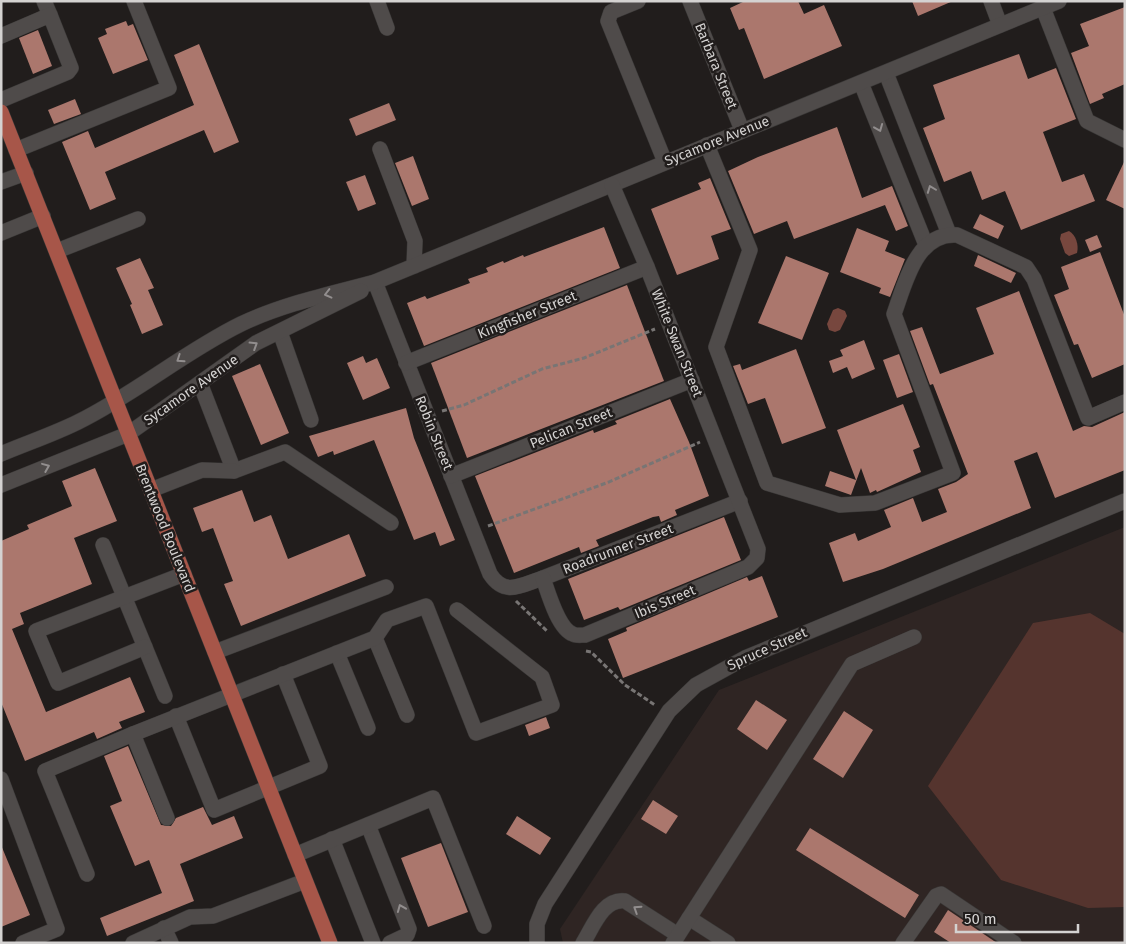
<svg xmlns="http://www.w3.org/2000/svg" width="1126" height="944" font-family="'Fira Sans',sans-serif">
	<style>
		.built { fill: #2f2523 }
		.green { fill: #55342e }
		.water { fill: #77473e }
		.building { fill: #ab776d }
		.lines { fill: none; stroke-linecap: round; stroke-linejoin: round }
		.minor-casing { stroke: #3a3837; stroke-width: 16 }
		.major-casing { stroke: #3a3837; stroke-width: 16 }
		.path { stroke: #787574; stroke-width: 3; stroke-dasharray: 5 2.5; stroke-linecap: butt }
		.minor { stroke: #4f4b4a; stroke-width: 15 }
		.major { stroke: #a75649; stroke-width: 15 }
		.oneway { stroke: #928e8e }
		.labels { text-anchor: middle; dominant-baseline: central; stroke-width: 5; stroke-linejoin: round; paint-order: stroke }
		.street-label { font-size: 14px; fill: #d4d2d1; stroke: #211d1c }
	</style>
	<rect width="100%" height="100%" fill="#211d1c"/>
	<polygon class="built" points="1125,527 1125,943 563,943 560,929 719,690"/>
	<polygon class="green" points="1090,613 1125,634 1125,907 1088,908 1001,880 928,786 1033,623"/>
	<g class="water">
		<path d="M1069,231C1076,235 1079,245 1077,253L1069,256L1065,253L1060,239L1061,234Z"/>
		<polygon points="838,308 845,311 847,316 840,330 835,332 829,330 827,324 833,310"/>
	</g>
	<g class="building">
		<polygon points="745,1 798,1 804,14 824,5 842,46 764,79 744,28 739,30 730,8"/>
		<polygon points="912,1 953,1 918,16"/>
		<polygon points="1125,7 1125,84 1102,94 1104,98 1090,104 1071,53 1089,46 1080,24"/>
		<polygon points="126,21 128,26 133,24 148,60 113,74 98,38 107,34 105,29"/>
		<polygon points="38,30 52,66 33,74 19,38"/>
		<polygon points="199,44 239,142 214,153 204,130 105,172 116,199 90,210 62,142 88,131 95,148 194,105 174,55"/>
		<polygon points="1019,54 1028,79 1056,68 1076,119 1043,132 1062,182 1084,174 1095,201 1021,230 1005,191 982,200 971,171 944,182 923,128 945,119 933,85"/>
		<polygon points="75,99 81,114 54,124 48,110"/>
		<polygon points="389,103 396,120 356,136 349,119"/>
		<polygon points="837,127 862,198 892,186 908,226 896,231 885,205 794,239 787,221 754,234 728,171 758,157"/>
		<polygon points="413,156 429,199 412,206 395,163"/>
		<polygon points="1125,160 1125,209 1106,200"/>
		<polygon points="365,175 376,204 358,211 346,182"/>
		<polygon points="710,178 731,229 711,236 719,259 677,275 651,209 701,189 698,183"/>
		<polygon points="980,214 1004,226 998,239 973,228"/>
		<polygon points="604,227 620,268 424,346 407,303 425,296 427,299 470,283 468,279 488,272 486,268 503,261 504,263 523,255 524,257"/>
		<polygon points="857,228 889,241 885,251 905,259 890,297 879,293 881,288 840,272"/>
		<polygon points="1097,235 1102,247 1090,252 1085,240"/>
		<polygon points="1100,252 1125,317 1125,364 1092,378 1078,344 1074,345 1054,295 1069,289 1061,267"/>
		<polygon points="978,255 1016,273 1011,283 974,266"/>
		<polygon points="786,256 829,273 802,340 758,323"/>
		<polygon points="140,258 154,288 148,290 163,325 142,334 130,305 132,304 116,268"/>
		<polygon points="627,285 664,381 467,458 431,363"/>
		<polygon points="1019,291 1073,431 1084,426 1092,427 1125,412 1125,470 1055,498 1037,452 1014,461 1031,508 883,569 843,582 829,543 855,533 858,541 891,527 884,510 913,498 922,522 947,512 938,489 956,482 968,474 933,384 930,385 910,331 922,327 940,374 994,354 976,308"/>
		<polygon points="864,340 875,369 852,379 847,367 833,373 829,361 843,356 840,350"/>
		<polygon points="796,349 826,428 782,444 765,398 748,404 733,366 740,364 742,370"/>
		<polygon points="899,354 913,392 897,398 883,360"/>
		<polygon points="363,356 366,363 377,358 390,388 363,400 347,363"/>
		<polygon points="260,364 289,433 261,445 232,376"/>
		<polygon points="670,399 689,442 709,496 675,510 677,515 661,522 659,516 653,517 596,540 599,546 581,553 579,547 514,573 475,476 593,430 594,433 617,424 615,421"/>
		<polygon points="903,404 920,447 913,450 921,472 877,492 876,490 870,493 861,468 851,495 825,486 830,471 856,480 837,430"/>
		<polygon points="406,408 414,438 455,540 440,546 435,532 414,540 374,440 334,455 333,451 318,457 309,436"/>
		<polygon points="95,468 117,521 74,538 92,584 20,613 24,624 12,629 46,712 130,677 145,712 119,722 122,728 97,739 94,732 25,761 1,702 1,541 29,529 27,525 72,506 62,481"/>
		<polygon points="242,490 254,522 271,515 288,559 349,534 366,576 241,626 224,584 233,581 213,528 202,532 193,508"/>
		<polygon points="724,517 741,560 620,610 618,607 584,620 568,579"/>
		<polygon points="762,576 778,617 623,678 608,639 627,631 626,628 747,577 749,581"/>
		<polygon points="756,700 787,720 767,750 737,729"/>
		<polygon points="844,711 873,730 843,778 813,759"/>
		<polygon points="546,717 550,728 529,736 525,725"/>
		<polygon points="128,746 161,825 171,826 176,818 203,807 212,825 234,816 243,838 180,864 194,901 107,936 100,918 162,893 149,860 135,866 110,806 122,801 104,756"/>
		<polygon points="653,800 678,816 666,834 641,819"/>
		<polygon points="517,816 551,838 540,855 506,834"/>
		<polygon points="810,828 919,895 905,918 796,850"/>
		<polygon points="441,843 468,912 428,927 401,858"/>
		<polygon points="1,845 30,915 1,927"/>
		<polygon points="948,910 997,943 951,943 934,932"/>
	</g>
	<g class="lines">
		<g class="minor-casing">
			<g id="minor">
				<polyline points="44,1 50,15"/>
				<polyline points="377,1 387,28"/>
				<polyline points="638,1 611,12 608,21 665,162"/>
				<polyline points="690,1 742,130"/>
				<polyline points="991,1 1000,25"/>
				<polyline points="1043,8 1087,121 1125,140"/>
				<polyline points="1,36 50,15 71,68 68,72 1,100"/>
				<polyline points="886,73 949,234"/>
				<polyline points="861,83 926,245"/>
				<path d="M707,145L750,250L716,347L767,483L840,505L875,503L953,473L894,314C905,284 916,232 957,235L1026,267L1034,279L1088,418L1125,402"/>
				<polyline points="380,149 415,241 414,266"/>
				<polyline points="16,150 169,88 134,1"/>
				<polyline points="1,182 26,173"/>
				<polyline points="1,233 43,216"/>
				<polyline points="57,251 138,219"/>
				<path d="M375,282L490,574C505,597 521,585 543,578L740,501"/>
				<polyline points="280,332 311,420"/>
				<polyline points="406,363 647,267"/>
				<polyline points="200,383 234,471 285,452 391,523"/>
				<path d="M1,454C27,443 54,434 78,422C135,394 184,352 241,324C283,304 330,294 375,282L1059,1"/>
				<polyline points="451,476 692,380"/>
				<polyline points="1,485 128,434 256,343 361,291"/>
				<polyline points="151,490 202,470 234,471"/>
				<polyline points="103,545 165,696"/>
				<path d="M543,578C548,592 558,629 573,634C576,636 581,635 585,635L748,567L757,558L758,549L647,267L612,185"/>
				<polyline points="375,638 407,715"/>
				<polyline points="145,647 58,683 36,631 184,574"/>
				<polyline points="215,652 386,587"/>
				<polyline points="337,653 368,728"/>
				<polyline points="176,716 214,810 320,766 283,674"/>
				<polyline points="133,734 167,818"/>
				<polyline points="1,779 57,929 23,943"/>
				<polyline points="368,825 409,929 407,935 390,943"/>
				<polyline points="332,839 373,943"/>
				<polyline points="295,855 433,798 484,926"/>
				<polyline points="87,874 45,771 133,734 375,638 387,620 426,606 476,733 552,705 542,677 457,610"/>
				<polyline points="689,918 728,943"/>
				<polyline points="164,928 171,943"/>
				<polyline points="133,943 190,917 213,916 305,881"/>
				<polyline points="537,943 537,924 545,904 669,711 696,685 745,658 1125,501"/>
				<path d="M583,943C593,927 603,898 625,901L678,935"/>
				<polyline points="673,943 852,664 914,637"/>
				<polyline points="903,943 936,896 941,894 1014,943"/>
			</g>
		</g>
		<g class="major-casing">
			<polyline id="major" points="1,112 330,943"/>
		</g>
		<g class="path">
			<polyline points="442,411 464,405 542,369 584,358 655,329"/>
			<polyline points="488,526 609,482 700,442"/>
			<polyline points="516,601 547,631"/>
			<polyline points="586,651 591,652 625,685 655,705"/>
		</g>
		<use href="#minor" class="minor"/>
		<use href="#major" class="major"/>
	</g>
	<defs><path id="oneway-chevron" d="M-2-3.5L2.5 0L-2 3.5" fill="none" stroke-width="1.6" stroke-linecap="round" stroke-linejoin="round" transform="scale(1.25)"/></defs>
	<g class="oneway">
		<use href="#oneway-chevron" transform="translate(879 128) rotate(68)"/>
		<use href="#oneway-chevron" transform="translate(931 189) rotate(-111)"/>
		<use href="#oneway-chevron" transform="translate(328 294) rotate(166)"/>
		<use href="#oneway-chevron" transform="translate(254 345) rotate(-32)"/>
		<use href="#oneway-chevron" transform="translate(180 359) rotate(146)"/>
		<use href="#oneway-chevron" transform="translate(46 467) rotate(-22)"/>
		<use href="#oneway-chevron" transform="translate(401 908) rotate(-112)"/>
		<use href="#oneway-chevron" transform="translate(637 909) rotate(-147)"/>
	</g>
	<g class="labels">
		<g class="street-label">
			<text transform="translate(716 66) rotate(68)">Barbara Street</text>
			<text transform="translate(717 141) rotate(-22)">Sycamore Avenue</text>
			<text transform="translate(527 315) rotate(-22)">Kingfisher Street</text>
			<text transform="translate(677 343) rotate(68)">White Swan Street</text>
			<text transform="translate(191 390) rotate(-35)">Sycamore Avenue</text>
			<text transform="translate(571 428) rotate(-22)">Pelican Street</text>
			<text transform="translate(434 433) rotate(68)">Robin Street</text>
			<text transform="translate(165 528) rotate(68)">Brentwood Boulevard</text>
			<text transform="translate(618 549) rotate(-21)">Roadrunner Street</text>
			<text transform="translate(665 602) rotate(-23)">Ibis Street</text>
			<text transform="translate(767 649) rotate(-24)">Spruce Street</text>
		</g>
	</g>
	<rect width="1126" height="944" fill="none" stroke="#d4d2d1" stroke-width="5"/>
	<path d="M956 924v8h122v-8" fill="none" stroke="#d4d2d1" stroke-width="2.5"/>
	<text x="964" y="924" font-size="15" fill="#d4d2d1" stroke="#211d1c" stroke-width="4" paint-order="stroke">50 m</text>
</svg>
